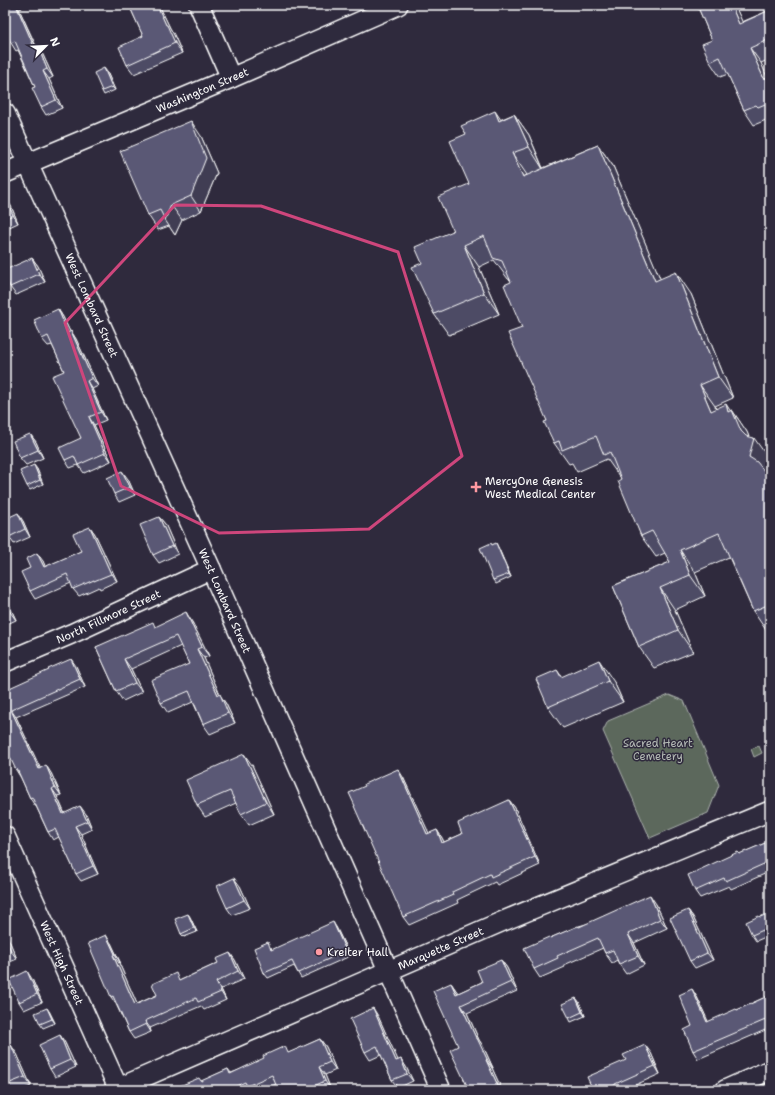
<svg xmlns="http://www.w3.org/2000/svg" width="775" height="1095" font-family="'Shantell Sans',sans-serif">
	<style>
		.green { fill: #5b675c; stroke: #adb3ae }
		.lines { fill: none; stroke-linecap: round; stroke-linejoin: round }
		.minor-casing { stroke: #fff; stroke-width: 22 }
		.minor { stroke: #2f2a3d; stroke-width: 19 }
		.wall { fill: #4d4c65; stroke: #fff }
		.shaded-wall { fill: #3f3e52; stroke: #fff }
		.building { fill: #5a5875; stroke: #fff }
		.marked { fill: none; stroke: #ce467c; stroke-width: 3; stroke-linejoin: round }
		.poi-dot { fill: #ff9aa2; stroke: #2f2a3d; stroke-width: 1.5 }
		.labels { text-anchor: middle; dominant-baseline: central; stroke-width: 3; stroke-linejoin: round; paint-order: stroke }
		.street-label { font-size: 11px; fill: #fff; stroke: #2f2a3d }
		.poi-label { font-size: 11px; fill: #fff; stroke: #2f2a3d; text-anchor: start }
		.park-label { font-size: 11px; fill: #b5bbb6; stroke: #2f2a3d }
	</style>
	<rect width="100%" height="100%" fill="#2f2a3d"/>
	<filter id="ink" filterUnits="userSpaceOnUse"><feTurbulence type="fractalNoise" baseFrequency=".025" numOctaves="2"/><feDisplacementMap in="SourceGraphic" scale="8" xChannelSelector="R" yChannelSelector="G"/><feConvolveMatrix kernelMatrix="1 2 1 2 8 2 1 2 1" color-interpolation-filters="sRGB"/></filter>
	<g filter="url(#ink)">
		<g class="green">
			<polygon points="669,695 684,701 719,785 708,813 650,838 603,731 608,721"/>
			<polygon points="759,746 762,753 754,757 751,749"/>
			<polygon points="770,1083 770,1090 753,1090"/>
		</g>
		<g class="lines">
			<g class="minor-casing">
				<g id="minor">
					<polyline points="199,5 231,78"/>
					<path id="s1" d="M5,113L211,569L441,1090"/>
					<path id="s2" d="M5,173L231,78L398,5"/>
					<path id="s3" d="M5,662L71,634L211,569"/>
					<path id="s4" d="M5,836L119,1090"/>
					<path id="s5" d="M114,1090L501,922L770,811"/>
					<polyline points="725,1090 770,1070"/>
				</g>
			</g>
			<use href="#minor" class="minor"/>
		</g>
		<g class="wall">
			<polygon points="5,5 20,5 22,8 19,9 37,48 38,47 43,55 53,77 49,79 62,108 46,115 41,107 35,87 18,50 16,51 11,43"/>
			<polygon points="102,5 112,5 104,8"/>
			<polygon points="129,5 159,5 170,28 174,35 182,53 134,74 127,65 143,36"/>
			<polygon points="697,5 742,5 736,8 742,22 770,10 770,59 761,63 767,78 770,77 770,121 768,122 766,120 754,125 744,110 728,74 720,77 710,62 712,40"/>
			<polygon points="107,72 115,90 104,95 102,91"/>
			<polygon points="514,114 529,135 543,168 598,145 613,166 660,279 691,294 733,398 715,406 716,409 730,411 732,410 747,432 749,437 769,459 766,472 770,470 770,632 768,633 753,611 729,557 695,572 705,596 675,610 693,652 654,668 639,647 613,586 670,562 665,553 656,557 641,536 620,476 619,476 607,459 577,472 572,463 569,464 554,443 547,421 522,328 511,280 508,279 494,260 479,267 499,314 449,335 434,314 422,263 453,231 469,184 466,134"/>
			<polygon points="201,136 217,173 201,211 182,220 175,235 169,226 158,230 148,215"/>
			<polygon points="5,198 11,206 18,223 5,229"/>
			<polygon points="32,258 38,266 45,282 16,295 10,287"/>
			<polygon points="58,309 63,317 70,332 71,331 76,339 98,386 92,389 106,420 94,425 111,461 84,473 78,465 70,468 65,460 81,438 64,371 52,345 48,346 42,339"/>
			<polygon points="30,434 36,442 43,458 26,465 20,458"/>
			<polygon points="37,469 43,484 30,490 27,486"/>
			<polygon points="128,479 135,495 119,502 114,494"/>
			<polygon points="159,517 165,524 178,554 159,563 153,555"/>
			<polygon points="23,521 30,537 14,544 9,537"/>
			<polygon points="90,527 95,534 117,581 100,589 99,587 79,596 73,589 71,583 35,599 30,591 30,568 43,561 45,567 81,551"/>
			<polygon points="493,544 498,547 511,577 496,584 493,580"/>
			<polygon points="5,596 16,620 5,625"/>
			<polygon points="192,622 209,656 204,658 220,695 226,704 235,723 210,734 203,724 193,702 168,713 161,703 189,664 181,646 131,669 142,692 123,701 116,691 96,647 156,627"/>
			<polygon points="76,666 85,687 16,717 40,768 51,773 61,795 57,796 65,814 86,814 92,829 81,834 98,874 81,881 76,874 59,837 53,840 48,832 36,806 35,806 30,798 21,778 16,770 5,690"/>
			<polygon points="557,670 562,677 614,682 623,702 563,728 548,707"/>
			<polygon points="252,765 274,814 249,825 241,814 236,803 205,817 197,805"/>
			<polygon points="403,777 429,834 437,830 442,838 444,842 462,834 509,800 515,808 540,865 497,885 495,882 457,900 458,903 409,925 403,917"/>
			<polygon points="770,841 770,873 769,872 731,889 729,886 700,898 695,891 738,852 740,854"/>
			<polygon points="240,886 250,908 232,915 227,908"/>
			<polygon points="656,904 667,928 634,943 644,965 626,974 619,964 617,960 612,963 605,953 603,948 564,965 565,967 540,978 534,969 550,938 579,926"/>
			<polygon points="688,910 693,917 713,960 695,968 690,961"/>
			<polygon points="770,913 770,935 756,941 752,935 760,917"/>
			<polygon points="188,914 190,917 197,932 184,937 181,934"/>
			<polygon points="336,927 350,956 301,978 298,973 294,966 268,978 264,973 271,947 272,950"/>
			<polygon points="5,934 8,938 17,959 5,964"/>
			<polygon points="111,943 120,962 119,963 137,1004 157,995 181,980 218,963 230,953 235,960 244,979 221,989 226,1000 204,1010 201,1006 150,1028 151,1032 134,1039 129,1032 116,1004 111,997"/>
			<polygon points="501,960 507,968 517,991 467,1013 479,1040 483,1046 493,1068 492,1068 502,1090 469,1090 458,1046 451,983 458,993 482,982"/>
			<polygon points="32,979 42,1002 24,1010 19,1002"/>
			<polygon points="770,995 770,1028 698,1059 693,1051 692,1026 697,997 708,1022 737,1010"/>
			<polygon points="576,998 579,1002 585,1016 571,1022 569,1018"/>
			<polygon points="49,1011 55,1023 43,1028 40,1024"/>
			<polygon points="378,1016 398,1061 401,1059 406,1067 413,1081 398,1088 392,1080 381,1055 370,1060 365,1052"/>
			<polygon points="60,1035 65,1043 76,1067 55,1077 50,1069"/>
			<polygon points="320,1039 326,1047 336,1070 325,1075 331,1090 278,1090 276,1084 263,1090 170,1090 202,1081 228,1069 231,1073 289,1053"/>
			<polygon points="5,1048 17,1054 31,1086 22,1090 5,1090"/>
			<polygon points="651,1053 660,1074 624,1090 593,1090"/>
		</g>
		<g class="shaded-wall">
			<polygon points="16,5 19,9 40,56 35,49"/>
			<polygon points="157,5 159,5 170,28 174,35 182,53 175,43 166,25"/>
			<polygon points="731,5 734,5 736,8 750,39 739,24"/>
			<polygon points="38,47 43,55 53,77 47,69"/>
			<polygon points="750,48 761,63 770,84 764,79"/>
			<polygon points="104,68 107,72 115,90 112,87"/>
			<polygon points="43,71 49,79 62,108 56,100"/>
			<polygon points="495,111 510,133 499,121"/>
			<polygon points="514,114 529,135 543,169 529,147"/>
			<polygon points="191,121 201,136 217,173 201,211 191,196"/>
			<polygon points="598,145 613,166 670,302 655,281"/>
			<polygon points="512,153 527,175 523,177"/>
			<polygon points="5,198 11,206 18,223 13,215"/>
			<polygon points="171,205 182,220 175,235 165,220"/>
			<polygon points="464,245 479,267 499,314 484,293"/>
			<polygon points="32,258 38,266 45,282 39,274"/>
			<polygon points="676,272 691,294 733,398 718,377"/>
			<polygon points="58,309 63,317 74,340 68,333"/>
			<polygon points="71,331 76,339 98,386 92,378"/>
			<polygon points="87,381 92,389 106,420 101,412"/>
			<polygon points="700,385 715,406 726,432 711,411"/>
			<polygon points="726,404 735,418 732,410 747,432 752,444 754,438 769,459 764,478 749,457 741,431 728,412"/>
			<polygon points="89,417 94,425 111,461 105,453"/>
			<polygon points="30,434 36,442 43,458 38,450"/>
			<polygon points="34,465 37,469 43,484 40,480"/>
			<polygon points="122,471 128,479 135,495 130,487"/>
			<polygon points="18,513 23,521 30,537 25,529"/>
			<polygon points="159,517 165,524 178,554 172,546"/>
			<polygon points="90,527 95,534 117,581 111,574"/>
			<polygon points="496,543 498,547 511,577 509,574"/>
			<polygon points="680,550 695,572 705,596 690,575"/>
			<polygon points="37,553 43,561 49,575 44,567"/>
			<polygon points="660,588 675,610 693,652 678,630"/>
			<polygon points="5,596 16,620 10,612 5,600"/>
			<polygon points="186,612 192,622 209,656 202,647"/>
			<polygon points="197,649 204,658 220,695 226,704 235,723 228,713 218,695"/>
			<polygon points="71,659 76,666 85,687 80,679"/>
			<polygon points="124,659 131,669 142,692 135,683"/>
			<polygon points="599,660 614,682 623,702 608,681"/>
			<polygon points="11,710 16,717 44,776 39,769"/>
			<polygon points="244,754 252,765 274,814 266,802"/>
			<polygon points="46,765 51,773 61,795 55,787"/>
			<polygon points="398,769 403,777 433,842 427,834"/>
			<polygon points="52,789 57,796 68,822 63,814"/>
			<polygon points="509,800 515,808 540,865 535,857"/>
			<polygon points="80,806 86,814 92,829 87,821"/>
			<polygon points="75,826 81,834 98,874 93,866"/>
			<polygon points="437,830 442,838 448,850 442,843"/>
			<polygon points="234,878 240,886 250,908 244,900"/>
			<polygon points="650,895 656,904 667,928 660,919"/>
			<polygon points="688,910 693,917 713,960 707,953"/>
			<polygon points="188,914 190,917 197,932 194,928"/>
			<polygon points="333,922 336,927 350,956 346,951"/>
			<polygon points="5,934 8,938 17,959 11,951 5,937"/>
			<polygon points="628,934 634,943 644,965 638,956"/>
			<polygon points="106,935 111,943 120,962 115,954"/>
			<polygon points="230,953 235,960 244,979 238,971"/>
			<polygon points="113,955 119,963 141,1013 135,1005"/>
			<polygon points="501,960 507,968 517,991 511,982"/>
			<polygon points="27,971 32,979 42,1002 37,994"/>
			<polygon points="216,982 221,989 226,1000 221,992"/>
			<polygon points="451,983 457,992 462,1002 456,994"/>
			<polygon points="692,989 697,997 712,1030 707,1022"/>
			<polygon points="576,998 579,1002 585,1016 582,1012"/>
			<polygon points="461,1005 467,1013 479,1040 483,1046 493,1068 487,1059 476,1038"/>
			<polygon points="47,1008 49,1011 55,1023 52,1019"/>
			<polygon points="373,1008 378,1016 402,1069 396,1061"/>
			<polygon points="145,1021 150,1028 151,1032 146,1024"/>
			<polygon points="60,1035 65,1043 76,1067 70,1060"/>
			<polygon points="320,1039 326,1047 336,1070 330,1062"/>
			<polygon points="11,1045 17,1054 31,1086 25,1077"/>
			<polygon points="645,1045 651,1053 660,1074 655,1066"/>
			<polygon points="401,1059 406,1067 413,1081 407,1074"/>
			<polygon points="486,1060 492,1068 502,1090 500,1090"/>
			<polygon points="319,1067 325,1075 331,1090 325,1081"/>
		</g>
		<g class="building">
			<polygon points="5,5 16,5 35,49 38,47 47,69 43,71 56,100 41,107 32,88 35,87 15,41 11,43 5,31"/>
			<polygon points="129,5 157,5 166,25 167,25 175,43 127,65 119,47 143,36"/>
			<polygon points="697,5 731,5 739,24 770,10 770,39 750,48 764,79 770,77 770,102 758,107 756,105 744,110 720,57 710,62 702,44 712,40"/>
			<polygon points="104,68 112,87 102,91 94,73"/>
			<polygon points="495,111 499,121 514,114 529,147 512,153 523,177 598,145 655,281 676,272 718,377 700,385 711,411 726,404 728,412 732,410 741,431 746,436 754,438 749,457 757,462 765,472 770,470 770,604 753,611 719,533 680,550 690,575 660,588 678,630 639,647 613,586 670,562 652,531 641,536 618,481 621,479 610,452 604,455 596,436 562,450 559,441 554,443 544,422 547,421 508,333 522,328 504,285 511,282 502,261 493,258 484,236 464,245 484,293 434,314 412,267 422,263 415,247 453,231 438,197 469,184 450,141 466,134 461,126"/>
			<polygon points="191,121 206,158 191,196 171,205 165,220 160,210 148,215 120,151"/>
			<polygon points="5,198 13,215 5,219"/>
			<polygon points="32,258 39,274 10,287 5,275 5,270"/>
			<polygon points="58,309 68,333 71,331 92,378 87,381 101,412 89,417 105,453 78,465 74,456 65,460 59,448 81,438 52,376 64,371 48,336 42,339 34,320"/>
			<polygon points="30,434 38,450 20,458 13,441"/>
			<polygon points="34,465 40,480 27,486 20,471"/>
			<polygon points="122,471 130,487 114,494 107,478"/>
			<polygon points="18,513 25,529 9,537 5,529 5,519"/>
			<polygon points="159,517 172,546 153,555 140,525"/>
			<polygon points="90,527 111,574 94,581 94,580 73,589 67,574 30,591 21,572 30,568 26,559 37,553 44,567 81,551 73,534"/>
			<polygon points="491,543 492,545 496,543 509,574 493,580 480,548"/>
			<polygon points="5,600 10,612 5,615"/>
			<polygon points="186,612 202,647 197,649 218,695 220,694 228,713 203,724 189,691 161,703 151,680 189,664 176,636 124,659 135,683 116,691 96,647 153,622 155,627"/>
			<polygon points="71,659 80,679 11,710 39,769 46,765 55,787 52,789 63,814 80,806 87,821 75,826 93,866 76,874 55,829 48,832 32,797 30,798 17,769 16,770 5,747 9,745 5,736 5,690 49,670 48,669"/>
			<polygon points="599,660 608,681 548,707 536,679 557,670 561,677"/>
			<polygon points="244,754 266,802 241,814 230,791 197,805 186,780"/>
			<polygon points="398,769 427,834 437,830 442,843 462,834 458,823 509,800 535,857 491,877 490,874 452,892 453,895 403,917 354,806 355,806 349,793 365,786 364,784"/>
			<polygon points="770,841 770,872 766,863 726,881 724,878 695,891 688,875 738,852 739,854"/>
			<polygon points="234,878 244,900 227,908 217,886"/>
			<polygon points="650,895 660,919 628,934 638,956 619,964 613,950 605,953 598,938 557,956 558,958 534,969 524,948 549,937 550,938 578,926 579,927"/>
			<polygon points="688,910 707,953 690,961 670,918"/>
			<polygon points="770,913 770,927 752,935 746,922 759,916 760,917"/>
			<polygon points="188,914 194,928 181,934 175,919"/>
			<polygon points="333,922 346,951 298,973 292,961 264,973 254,948 268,942 271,950"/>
			<polygon points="106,935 115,954 113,955 135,1005 157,995 152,984 176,973 179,981 218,963 216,959 230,953 238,971 216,982 221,992 198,1002 196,998 145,1021 146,1024 129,1032 113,996 111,997 88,943"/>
			<polygon points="5,937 11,951 5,954"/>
			<polygon points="501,960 511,982 461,1005 476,1038 477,1038 487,1059 486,1060 500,1090 469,1090 450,1050 458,1046 433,991 451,983 456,994 482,982 477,970"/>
			<polygon points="27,971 37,994 19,1002 9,980"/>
			<polygon points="692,989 707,1022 736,1009 737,1010 770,995 770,1018 693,1051 684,1030 692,1026 679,995"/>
			<polygon points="576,998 582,1012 569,1018 562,1004"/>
			<polygon points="47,1008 52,1019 40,1024 35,1013"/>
			<polygon points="373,1008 396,1061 401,1059 407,1074 392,1080 377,1046 365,1052 350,1019"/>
			<polygon points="60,1035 70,1060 50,1069 39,1045"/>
			<polygon points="320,1039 330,1062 319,1067 325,1081 305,1090 278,1090 272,1075 247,1086 245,1082 228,1090 170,1090 199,1078 201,1081 228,1069 230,1074 264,1058 263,1056 285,1046 288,1053"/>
			<polygon points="11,1045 25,1077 5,1085 5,1048"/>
			<polygon points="645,1045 655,1066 615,1084 615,1085 605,1090 593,1090 587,1077 626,1060 623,1055"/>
		</g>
	</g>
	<path class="marked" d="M175,205L261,206L398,252L462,456L369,529L219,533L121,486L65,323Z"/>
	<g class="poi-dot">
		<path d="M474 481h4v4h4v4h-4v4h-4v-4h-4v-4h4z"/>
		<circle cx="319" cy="952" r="4"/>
	</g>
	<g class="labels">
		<g class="street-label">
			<text stroke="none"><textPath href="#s2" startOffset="214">Washington Street</textPath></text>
			<text stroke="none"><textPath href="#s1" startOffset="211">West Lombard Street</textPath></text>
			<text stroke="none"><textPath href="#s1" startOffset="535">West Lombard Street</textPath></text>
			<text stroke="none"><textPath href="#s3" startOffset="113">North Fillmore Street</textPath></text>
			<text stroke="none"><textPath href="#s5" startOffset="356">Marquette Street</textPath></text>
			<text stroke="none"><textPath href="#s4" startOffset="139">West High Street</textPath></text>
		</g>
		<g class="poi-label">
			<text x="485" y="481">MercyOne Genesis<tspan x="485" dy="13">West Medical Center</tspan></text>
			<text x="327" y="952">Kreiter Hall</text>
		</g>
		<g class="park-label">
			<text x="658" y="743">Sacred Heart<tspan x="658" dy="13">Cemetery</tspan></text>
		</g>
	</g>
	<rect width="775" height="1095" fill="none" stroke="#2f2a3d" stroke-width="20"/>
	<rect x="10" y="10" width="755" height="1075" fill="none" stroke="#fff" stroke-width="1.5" filter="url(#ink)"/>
	<g transform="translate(46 46) rotate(66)" stroke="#2f2a3d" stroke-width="3" paint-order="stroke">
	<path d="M0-3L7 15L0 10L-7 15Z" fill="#ffffff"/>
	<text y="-6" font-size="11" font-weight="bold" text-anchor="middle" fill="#ffffff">N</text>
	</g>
</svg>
